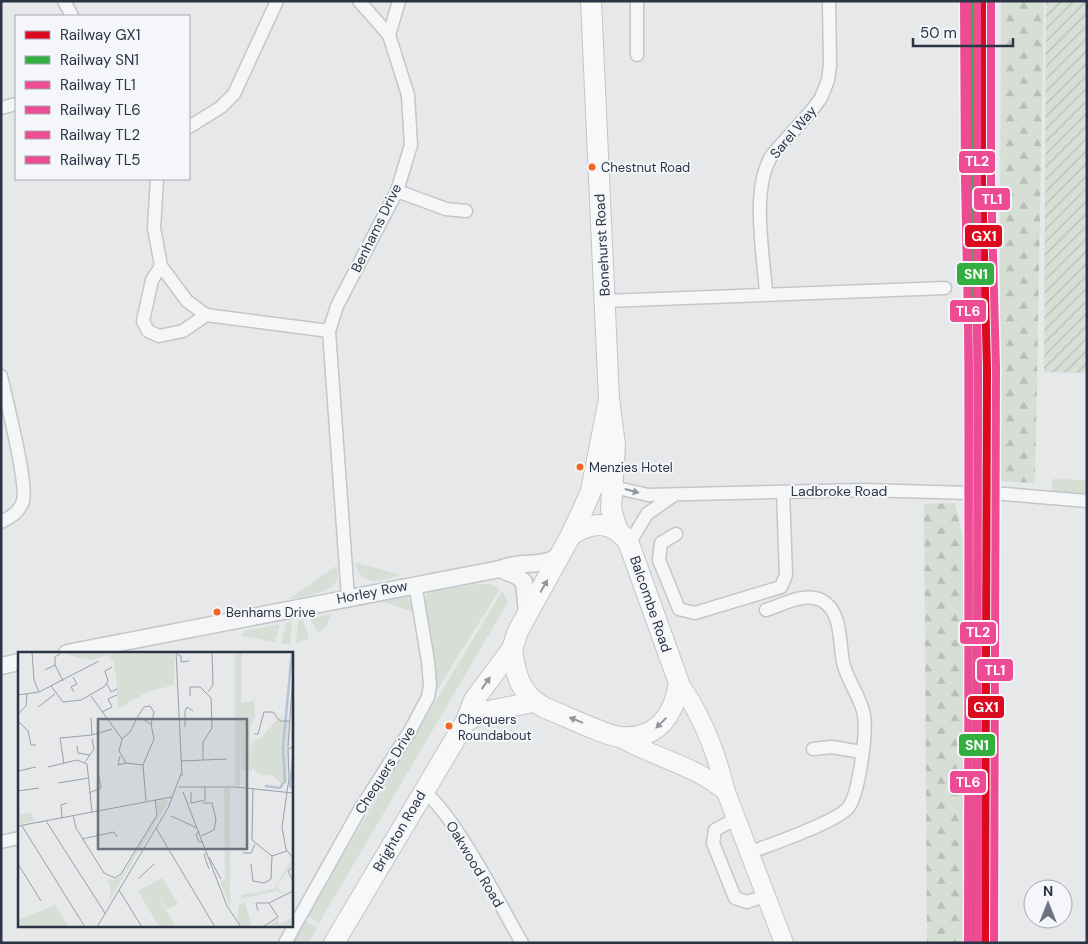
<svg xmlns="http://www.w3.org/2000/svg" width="1088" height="944" font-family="'DM Sans',sans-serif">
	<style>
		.grass { fill: #d6ded6 }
		.forest { fill: url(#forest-firs) }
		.garden { fill: url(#garden-furrows) }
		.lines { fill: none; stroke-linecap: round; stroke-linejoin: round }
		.minor-casing { stroke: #c4c6c8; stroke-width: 15 }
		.tertiary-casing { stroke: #c4c6c8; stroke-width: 19 }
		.secondary-casing { stroke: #c4c6c8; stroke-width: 20 }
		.primary-casing { stroke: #c2c5c8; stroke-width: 22 }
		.minor { stroke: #f5f6f7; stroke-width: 12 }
		.tertiary { stroke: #f5f6f7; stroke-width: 16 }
		.secondary { stroke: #f8f8f8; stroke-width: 18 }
		.primary { stroke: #f8f8f8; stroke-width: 20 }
		.rail-1-casing { stroke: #f4f6f9; stroke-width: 11 }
		.rail-2-casing { stroke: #f4f6f9; stroke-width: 11 }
		.rail-3-casing { stroke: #f4f6f9; stroke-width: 11 }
		.rail-4-casing { stroke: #f4f6f9; stroke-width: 11 }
		.rail-5-casing { stroke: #f4f6f9; stroke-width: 11 }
		.rail-6-casing { stroke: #f4f6f9; stroke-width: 11 }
		.rail-1 { stroke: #dc0a1e; stroke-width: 8 }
		.rail-2 { stroke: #33af40; stroke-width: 8 }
		.rail-3 { stroke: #ee4b95; stroke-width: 8 }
		.rail-4 { stroke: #ee4b95; stroke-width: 8 }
		.rail-5 { stroke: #ee4b95; stroke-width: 8 }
		.rail-6 { stroke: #ee4b95; stroke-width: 8 }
		.oneway { fill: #90959e }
		.oneway2 { fill: #92969e }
		.bus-dot { fill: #f26522; stroke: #f4f6f9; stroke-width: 2 }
		.labels { text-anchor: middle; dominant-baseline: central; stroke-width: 4; stroke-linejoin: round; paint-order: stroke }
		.bus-label { font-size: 13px; fill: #2b3445; stroke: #f4f6f9; text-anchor: start }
		.street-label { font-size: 14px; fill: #2b3445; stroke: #f4f6f9 }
		.inset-river { fill: none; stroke: #b4c4d5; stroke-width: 2.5 }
		.inset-road { fill: none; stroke: #9ba0a8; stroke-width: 1 }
		.view { fill: #6c737f; fill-opacity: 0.15; stroke: #6c737f; stroke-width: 2.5 }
		.inset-edge { fill: none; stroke: #2b3445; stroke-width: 2.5 }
		.line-badge { stroke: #f4f6f9; stroke-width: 2 }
		.badge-label { font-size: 14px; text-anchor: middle; font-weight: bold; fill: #fff }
	</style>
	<defs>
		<pattern id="forest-firs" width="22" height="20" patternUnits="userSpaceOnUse" patternTransform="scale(1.25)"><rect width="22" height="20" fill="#d6ded6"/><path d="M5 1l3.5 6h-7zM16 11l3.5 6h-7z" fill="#b8bfb9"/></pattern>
		<pattern id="garden-furrows" width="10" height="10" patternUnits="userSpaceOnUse" patternTransform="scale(1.25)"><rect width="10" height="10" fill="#d6ded6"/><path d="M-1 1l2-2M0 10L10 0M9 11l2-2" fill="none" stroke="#b8bfb9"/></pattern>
	</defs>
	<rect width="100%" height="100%" fill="#e6e8ea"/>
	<g class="grass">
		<polygon points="1052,479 1087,480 1087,495 1052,493"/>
		<path d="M355,563H357L401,575C380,580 363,590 355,563Z"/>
		<path d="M336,566C348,592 305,596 289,599Z"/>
		<polygon points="477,584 490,584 500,589 437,690 424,602 428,592"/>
		<polygon points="502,591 508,602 319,923 307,915"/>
		<polygon points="405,596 414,605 414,612 383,602"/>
		<polygon points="331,614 327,625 318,633 310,619"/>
		<polygon points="303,620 309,639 296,643 298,621"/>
		<polygon points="292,622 290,645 281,643 286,623"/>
		<polygon points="280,624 275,642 242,636 244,631"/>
		<polygon points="304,919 317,928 308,943 290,943"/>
	</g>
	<g class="forest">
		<polygon points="1001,1 1044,1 1035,483 999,481"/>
		<polygon points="955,503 964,544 963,943 927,943 924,504"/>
	</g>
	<polygon class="garden" points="1046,1 1087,1 1087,373 1044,372"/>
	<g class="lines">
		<g class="minor-casing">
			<g id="minor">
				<polyline points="64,1 72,16"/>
				<polyline points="637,1 637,55"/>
				<polyline points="389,35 399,1"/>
				<polyline points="1,108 16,104"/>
				<polyline points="189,127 221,107 234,94 277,1"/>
				<polyline points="157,179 154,228 161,266 187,301 206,315 329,331"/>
				<polyline points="397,191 446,209 466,211"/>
				<polyline points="161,266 152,280 143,321 148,331 159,336 183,331 206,315"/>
				<path d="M766,294C764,255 750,190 772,155L812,110L821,98L828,80L830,65L829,1"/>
				<polyline points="605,301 945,288"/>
				<polyline points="591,491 605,485 648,495 863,490 1005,494 1087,501"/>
				<path d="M1,522C10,518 20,511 23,501C28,483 6,399 1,376"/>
				<polyline points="676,534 661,543 659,560 679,609 695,613 781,587 786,575 783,492"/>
				<polyline points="629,544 647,514 674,495"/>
				<polyline points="348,597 329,331 337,306 397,191 411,145 408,95 389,35 359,1"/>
				<polyline points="813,749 832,747 861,752"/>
				<path d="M422,791C450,806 503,910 522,943"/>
				<polyline points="737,818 715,830 713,843 735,898 747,902 767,895"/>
				<polyline points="1,842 19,838"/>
				<path d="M751,852C772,844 834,823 848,808C859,794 867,733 864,715C861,698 849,683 844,666C838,645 844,612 821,600C804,592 782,605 766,610"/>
				<polyline points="285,943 359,811 411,729 428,697 430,685 428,661 415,584"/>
			</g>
		</g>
		<g class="tertiary-casing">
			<g id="tertiary">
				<polyline points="500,569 517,576 524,582 527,614"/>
				<path d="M67,653L500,569C521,560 537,568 559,557"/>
				<polyline points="1,666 19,662"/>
			</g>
		</g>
		<g class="secondary-casing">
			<g id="secondary">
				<path d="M679,683C701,714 717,755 726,792L784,943"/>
				<path d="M619,737C654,758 695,765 726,792"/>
			</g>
		</g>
		<g class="primary-casing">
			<g id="primary">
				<polyline points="591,1 609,399 615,445 611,509 617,529"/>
				<path d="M512,649C515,674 521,696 545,708C562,714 605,736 621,737C657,740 674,715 679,683L629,544C614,520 593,521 571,535"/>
				<polyline points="466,721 484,712 533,702"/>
				<polyline points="334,943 466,721 474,700 512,649 518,631 571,535 584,507 591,491 609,399"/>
			</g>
		</g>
		<use href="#minor" class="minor"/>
		<use href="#tertiary" class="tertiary"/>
		<use href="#secondary" class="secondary"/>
		<use href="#primary" class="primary"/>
		<g class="rail-1-casing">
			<polyline id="rail-1" points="982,1 982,179 987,368 985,943"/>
		</g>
		<g class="rail-2-casing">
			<polyline id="rail-2" points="973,1 973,179 978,368 976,943"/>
		</g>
		<g class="rail-3-casing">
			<polyline id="rail-3" points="991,1 991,179 996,368 994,943"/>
		</g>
		<g class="rail-4-casing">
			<polyline id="rail-4" points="964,1 965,179 969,368 968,943"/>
		</g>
		<g class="rail-5-casing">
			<polyline id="rail-5" points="977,1 978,943"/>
		</g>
		<g class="rail-6-casing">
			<polyline id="rail-6" points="968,1 969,943"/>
		</g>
		<use href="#rail-1" class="rail-1"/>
		<use href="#rail-2" class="rail-2"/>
		<use href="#rail-3" class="rail-3"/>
		<use href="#rail-4" class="rail-4"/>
		<use href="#rail-5" class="rail-5"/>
		<use href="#rail-6" class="rail-6"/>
	</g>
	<defs><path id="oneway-solid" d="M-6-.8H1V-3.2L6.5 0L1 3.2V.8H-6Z" transform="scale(1.25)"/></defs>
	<use class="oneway" href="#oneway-solid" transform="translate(632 491) rotate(15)"/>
	<g class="oneway2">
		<use href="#oneway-solid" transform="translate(544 586) rotate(-61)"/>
		<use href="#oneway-solid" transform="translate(486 683) rotate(-55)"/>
		<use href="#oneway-solid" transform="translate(576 720) rotate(-158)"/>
		<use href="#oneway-solid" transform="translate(661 723) rotate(136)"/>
	</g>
	<g class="bus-dot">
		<circle cx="592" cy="167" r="4.5"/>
		<circle cx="580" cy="467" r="4.5"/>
		<circle cx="217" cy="612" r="4.5"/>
		<circle cx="449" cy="726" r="4.5"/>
	</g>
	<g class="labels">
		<g class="bus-label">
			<text x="601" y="167">Chestnut Road</text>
			<text x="589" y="467">Menzies Hotel</text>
			<text x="226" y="612">Benhams Drive</text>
			<text x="458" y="719">Chequers<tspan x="458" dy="16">Roundabout</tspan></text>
		</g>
		<g class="street-label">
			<text transform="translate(793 132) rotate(-50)">Sarel Way</text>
			<text transform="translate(376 228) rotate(-64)">Benhams Drive</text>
			<text transform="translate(602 245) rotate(-93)">Bonehurst Road</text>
			<text x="839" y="491">Ladbroke Road</text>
			<text transform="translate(372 592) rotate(-11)">Horley Row</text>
			<text transform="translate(651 604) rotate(71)">Balcombe Road</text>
			<text transform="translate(385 770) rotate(-58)">Chequers Drive</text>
			<text transform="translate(399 831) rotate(-60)">Brighton Road</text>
			<text transform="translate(475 864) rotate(59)">Oakwood Road</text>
		</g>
	</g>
	<g transform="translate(18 652)">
		<rect width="275" height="275" fill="#e6e8ea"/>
		<path d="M44,0H87L88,3L71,9L69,5L64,7ZM94,0H153L152,12L149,13L152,30L143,34L135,29V37L107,42L101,28L103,18ZM260,66L272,69L269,131H262L256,124L241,122L234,115V90L244,85ZM148,148L150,150L91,249L93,236L88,226L95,229L104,223L140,162L138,149Z" fill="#d6ded6"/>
		<path d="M87,0L96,3L103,18L101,28L107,42L135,37V29L139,26L143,33L152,30L149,13L152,12L153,0H156V33L129,40L100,57L98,22L95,8ZM217,0H224L222,134L217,133ZM236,48L237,65L232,76L231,50ZM206,136H211L212,142V255L202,230L207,228ZM0,155L3,163L13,160L16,169L0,172ZM274,207L273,214L259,234L264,241L257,239L224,247L223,243L256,237ZM227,250L234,275H220V254Z" fill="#d6ded6"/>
		<path d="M144,226L160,252L150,257L140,244L158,275H141L120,239ZM37,253L51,275H0V268ZM275,265V275L251,273L259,267L262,272Z" fill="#d6ded6"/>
		<path d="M223,50H231L234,119L223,118Z" fill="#d6ded6"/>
		<path class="inset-river" d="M275,51V90M275,106L272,134L275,136M267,131L265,95L274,0M247,134L262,136L266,130"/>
		<path class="inset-road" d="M14,0L16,28L21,40M158,0L164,124M159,2L163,4V10L171,9M37,13V5L43,1M27,18L37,13L45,29M55,25L59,32L53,35L56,40M89,32L93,40L99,37M33,34L45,50L63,48L86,35L90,29L87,19L94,15M190,40L195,33L194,0M0,43L21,40L81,9M73,44L104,87M172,44V35H182L193,46L194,76L185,90V108M20,55L37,42M84,60L94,55L90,47L99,43M0,62L8,54L9,42M73,66L74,83M119,66L126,55L132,54L136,60L133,72M0,69L10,79L13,93H18M167,75V59L169,55L175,59M236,82H240L246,60H255L262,69H272M59,94L60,101L72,103M270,95L275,21M275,95L270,97L271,126L264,175L268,197L275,206M102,104L100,113L108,111M163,109L209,107M67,110L76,97L74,87M46,112L42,86L74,83L94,77M125,113L108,111L101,99L104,87L112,80L118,68L123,66L133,72L136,87L125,113L128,149M30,115L59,108L69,112L74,160M0,119V139L21,136M0,119L18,115M40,131L71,126M161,135H218L275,141M165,140L209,254L223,275M173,140V151L187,148V135M71,141L83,136L80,119M55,163L58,176L86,221L97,226L103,222L139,163L137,147M153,164L179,176M44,166L43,153L49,151M28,169L87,261M0,174L154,145M4,174L67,275M138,176L197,275M181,179L178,183L181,190H184M183,184L196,178L198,167L194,151H185M64,187L96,180L99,185M189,201L186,203L191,217M225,201H233L237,192M254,204L269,199M191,205L203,227M0,212L23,249M233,212L235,229L246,231L253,227L254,204L234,188L235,136M275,215L270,219L275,229M120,227L136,212M101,238L124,275M251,251L275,239M240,259L238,251H251M79,275L150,156L163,122M245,275L260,265L251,251"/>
		<path class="view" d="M80,67H229V197H80Z"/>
		<rect width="275" height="275" class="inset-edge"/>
	</g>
	<g class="line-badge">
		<rect x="958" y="150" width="38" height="24" rx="5" fill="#ee4b95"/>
		<rect x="973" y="187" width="38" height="24" rx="5" fill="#ee4b95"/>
		<rect x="964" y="224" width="39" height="24" rx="5" fill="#dc0a1e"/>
		<rect x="956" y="262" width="39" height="24" rx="5" fill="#33af40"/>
		<rect x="949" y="299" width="38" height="24" rx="5" fill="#ee4b95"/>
		<rect x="959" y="621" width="38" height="24" rx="5" fill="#ee4b95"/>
		<rect x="976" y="658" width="38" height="24" rx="5" fill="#ee4b95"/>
		<rect x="967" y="695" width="38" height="24" rx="5" fill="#dc0a1e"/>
		<rect x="958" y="733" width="38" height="24" rx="5" fill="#33af40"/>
		<rect x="949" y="770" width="38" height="24" rx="5" fill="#ee4b95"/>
	</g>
	<g class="badge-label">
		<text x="977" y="166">TL2</text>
		<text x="992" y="204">TL1</text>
		<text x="984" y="241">GX1</text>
		<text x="976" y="279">SN1</text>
		<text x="968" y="316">TL6</text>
		<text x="978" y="637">TL2</text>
		<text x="995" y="675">TL1</text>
		<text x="986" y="712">GX1</text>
		<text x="977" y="750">SN1</text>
		<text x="968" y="787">TL6</text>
	</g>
	<rect width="1088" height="944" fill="none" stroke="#2b3445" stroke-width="5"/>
	<rect x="15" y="15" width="175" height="165" fill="#f4f6f9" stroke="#a4a8b1"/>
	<rect x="25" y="31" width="25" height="8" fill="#dc0a1e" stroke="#a4a8b1"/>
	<text x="60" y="40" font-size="15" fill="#2b3445">Railway GX1</text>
	<rect x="25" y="56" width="25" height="8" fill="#33af40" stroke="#a4a8b1"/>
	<text x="60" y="65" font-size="15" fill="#2b3445">Railway SN1</text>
	<rect x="25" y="81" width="25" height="8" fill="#ee4b95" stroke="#a4a8b1"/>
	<text x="60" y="90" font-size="15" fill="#2b3445">Railway TL1</text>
	<rect x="25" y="106" width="25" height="8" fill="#ee4b95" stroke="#a4a8b1"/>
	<text x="60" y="115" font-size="15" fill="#2b3445">Railway TL6</text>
	<rect x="25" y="131" width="25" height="8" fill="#ee4b95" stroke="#a4a8b1"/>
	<text x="60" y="140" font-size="15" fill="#2b3445">Railway TL2</text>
	<rect x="25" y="156" width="25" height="8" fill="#ee4b95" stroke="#a4a8b1"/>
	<text x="60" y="165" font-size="15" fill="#2b3445">Railway TL5</text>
	<g transform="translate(1048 904)"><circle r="24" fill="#f4f6f9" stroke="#a4a8b1"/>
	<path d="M0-4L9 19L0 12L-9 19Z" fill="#6c737f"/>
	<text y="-8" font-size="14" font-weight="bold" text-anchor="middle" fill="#2b3445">N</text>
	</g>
	<path d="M913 38v8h100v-8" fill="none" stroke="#2b3445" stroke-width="2.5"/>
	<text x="920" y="38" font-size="15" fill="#2b3445" stroke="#f4f6f9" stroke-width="4" paint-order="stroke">50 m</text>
</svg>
